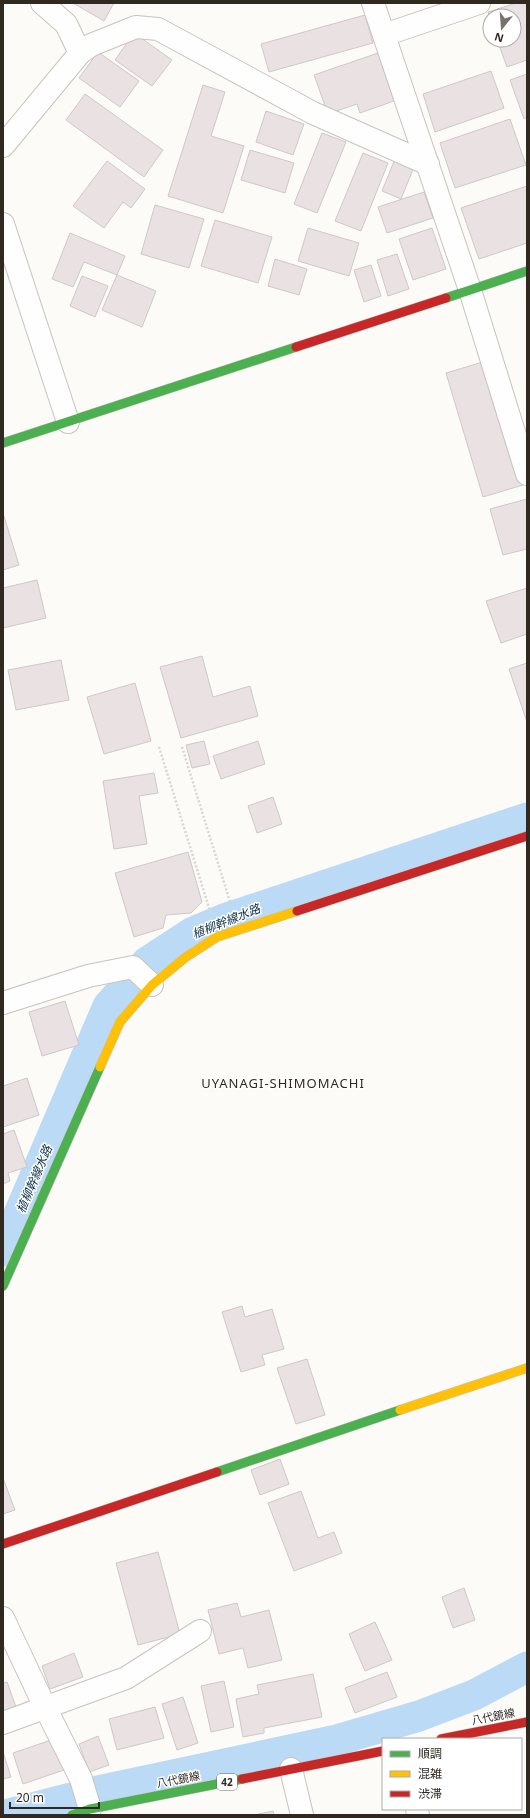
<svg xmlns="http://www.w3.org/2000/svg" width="530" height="1818" font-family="'Noto Sans','Noto Sans JP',sans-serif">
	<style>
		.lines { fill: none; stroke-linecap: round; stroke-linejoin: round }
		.canal { stroke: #badaf6; stroke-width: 31 }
		.building { fill: #e9e1e2; stroke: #cfc8c9 }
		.street-casing { stroke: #c8c3bd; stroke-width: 24 }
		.fast-casing { stroke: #c8c3bd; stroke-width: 10 }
		.slow-casing { stroke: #c8c3bd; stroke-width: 10 }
		.jam-casing { stroke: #c8c3bd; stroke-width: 10 }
		.path { stroke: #d7d6d5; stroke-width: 2.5; stroke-dasharray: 2 2; stroke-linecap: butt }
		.street { stroke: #fffefe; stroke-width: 22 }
		.fast { stroke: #4caf50; stroke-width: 9 }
		.slow { stroke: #ffc107; stroke-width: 9 }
		.jam { stroke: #c62828; stroke-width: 9 }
		.labels { text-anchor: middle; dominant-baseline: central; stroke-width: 3; stroke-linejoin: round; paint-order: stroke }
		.shield { fill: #fff; stroke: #6f6963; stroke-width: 1 }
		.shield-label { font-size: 10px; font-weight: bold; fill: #312920 }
		.street-label { font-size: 11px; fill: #312920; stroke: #fff }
		.water-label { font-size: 12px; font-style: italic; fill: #0a2e49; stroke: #fff }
		.quarter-label { font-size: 13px; letter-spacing: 1px; fill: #312920; stroke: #fff }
	</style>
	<rect width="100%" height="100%" fill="#fdfbf8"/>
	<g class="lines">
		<g class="canal">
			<polyline points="3,1251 108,1006 147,962 193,932 224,919 527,818"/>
			<polyline points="98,1791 337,1740 419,1716 474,1695 527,1667"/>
			<polyline points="5,1815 71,1798"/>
		</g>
	</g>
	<g class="building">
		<polygon points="73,3 114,3 104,21"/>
		<polygon points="516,3 527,3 527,60 507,67 497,40 514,40 514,16 490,16 490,18 488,12"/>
		<polygon points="365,15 373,43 269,72 261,44"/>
		<polygon points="134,33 172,60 152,86 115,60"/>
		<polygon points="98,52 139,81 120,107 79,78"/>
		<polygon points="378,53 394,101 360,113 357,104 328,114 314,75"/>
		<polygon points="491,71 504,108 435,132 423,94"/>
		<polygon points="527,74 527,117 524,119 510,80"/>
		<polygon points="203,85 225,92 211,136 244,146 223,213 168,196"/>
		<polygon points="85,94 163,150 144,177 66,120"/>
		<polygon points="266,111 304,124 293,155 256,142"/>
		<polygon points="510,119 526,165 455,188 440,143"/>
		<polygon points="322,133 346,142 317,213 294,204"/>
		<polygon points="250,150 294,163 285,193 241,180"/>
		<polygon points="363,153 388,163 361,231 335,221"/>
		<polygon points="395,159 414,167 401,199 382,191"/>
		<polygon points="107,161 145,189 131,208 123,202 104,228 73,206"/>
		<polygon points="527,186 527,243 479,259 461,208"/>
		<polygon points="424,192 433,218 387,233 378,207"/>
		<polygon points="155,205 204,219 189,268 141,254"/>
		<polygon points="215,220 272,237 258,283 201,266"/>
		<polygon points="308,228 359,243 349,276 298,261"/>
		<polygon points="432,228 446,269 413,280 399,239"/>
		<polygon points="70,233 125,256 117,275 84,262 73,287 52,279"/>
		<polygon points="397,254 409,289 388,296 377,260"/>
		<polygon points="275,259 307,269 299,295 268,286"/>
		<polygon points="371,265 381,296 364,302 354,270"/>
		<polygon points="117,275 156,291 142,327 102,310"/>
		<polygon points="82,276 108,286 95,317 70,306"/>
		<polygon points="486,361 523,485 483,497 446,373"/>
		<polygon points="527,499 527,549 503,555 490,509"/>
		<polygon points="3,513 19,565 3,570"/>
		<polygon points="37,580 46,618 3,628 3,588"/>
		<polygon points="527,588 527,634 501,643 486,601"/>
		<polygon points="202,656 213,697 250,686 258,716 181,738 160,667"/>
		<polygon points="61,660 69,700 16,710 8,670"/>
		<polygon points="527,663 527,722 509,669"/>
		<polygon points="135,683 151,741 104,754 87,697"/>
		<polygon points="204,741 210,764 192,768 186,745"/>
		<polygon points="258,741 265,764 221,779 213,756"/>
		<polygon points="154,773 158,793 139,796 147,844 114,849 103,781"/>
		<polygon points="273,797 282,824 257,833 248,806"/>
		<polygon points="188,852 202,902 191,913 166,915 163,928 134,937 115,873"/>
		<polygon points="65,1001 79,1045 42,1056 29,1012"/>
		<polygon points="27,1078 39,1115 3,1127 3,1086"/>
		<polygon points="14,1130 27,1167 8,1173 10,1181 3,1184 3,1134"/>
		<polygon points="242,1306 245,1317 272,1309 284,1349 262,1355 265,1365 241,1372 222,1312"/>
		<polygon points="307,1359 325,1415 296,1424 277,1368"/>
		<polygon points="280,1459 289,1484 260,1495 251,1470"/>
		<polygon points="3,1478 15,1510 3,1514"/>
		<polygon points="301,1491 318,1538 334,1532 342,1553 294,1571 268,1503"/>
		<polygon points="158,1552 180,1634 138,1645 116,1563"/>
		<polygon points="464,1588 475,1620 453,1628 442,1597"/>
		<polygon points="237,1603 241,1617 269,1610 282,1660 248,1668 243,1648 219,1654 208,1610"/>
		<polygon points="375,1622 392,1660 365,1671 349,1634"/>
		<polygon points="74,1653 83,1677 50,1689 42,1666"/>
		<polygon points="387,1672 397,1697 355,1713 345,1688"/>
		<polygon points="313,1674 322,1717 264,1728 264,1733 243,1737 236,1699 259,1694 257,1685"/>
		<polygon points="224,1681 234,1727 211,1732 201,1686"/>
		<polygon points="7,1682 16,1707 3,1712 3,1683"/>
		<polygon points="183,1697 198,1743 177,1750 162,1704"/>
		<polygon points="155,1707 164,1738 117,1750 109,1719"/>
		<polygon points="98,1736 109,1765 89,1772 79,1744"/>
		<polygon points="54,1739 64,1770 23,1784 13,1753"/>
		<polygon points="3,1752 11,1777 3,1779"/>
		<polygon points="273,1811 274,1815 254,1815"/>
	</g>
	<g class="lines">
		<g class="street-casing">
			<g id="street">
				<polyline points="42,3 66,24 80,53"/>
				<polyline points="373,3 470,290 527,474"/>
				<polyline points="384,35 479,3"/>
				<polyline points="3,146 80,53 91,45 136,27 158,29 313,113 428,164"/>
				<polyline points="3,224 68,422"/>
				<polyline points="3,1003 88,976 133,967 152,985"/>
				<polyline points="3,1618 45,1707 81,1779 90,1809"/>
				<polyline points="3,1723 126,1678 200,1631"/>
				<polyline points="291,1769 302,1815"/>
				<polyline points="417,1809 418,1815"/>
			</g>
		</g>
		<g class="fast-casing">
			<g id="fast">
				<polyline points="446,298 527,271"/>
				<polyline points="3,443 296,347"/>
				<polyline points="3,1286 100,1067"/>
				<polyline points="217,1472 400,1410"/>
				<polyline points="72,1815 90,1809 242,1779"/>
			</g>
		</g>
		<g class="slow-casing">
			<g id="slow">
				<polyline points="100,1067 120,1022 152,985 186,957 217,937 297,911"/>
				<polyline points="400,1410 527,1368"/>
			</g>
		</g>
		<g class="jam-casing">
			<g id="jam">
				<polyline points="296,347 446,298"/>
				<polyline points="297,911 527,836"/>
				<polyline points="3,1544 217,1472"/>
				<polyline points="441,1739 527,1722"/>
				<polyline points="242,1779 383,1751"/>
			</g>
		</g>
		<g class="path">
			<polyline points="159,747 210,911"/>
			<polyline points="182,747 231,905"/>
		</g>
		<use href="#street" class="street"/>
		<use href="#fast" class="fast"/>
		<use href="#slow" class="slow"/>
		<use href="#jam" class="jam"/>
	</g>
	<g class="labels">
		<rect class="shield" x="217" y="1774" width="20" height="16" rx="3"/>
		<g class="shield-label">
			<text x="227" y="1782">42</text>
		</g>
		<g class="street-label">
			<text transform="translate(493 1716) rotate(-11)">八代鏡線</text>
			<text transform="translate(178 1779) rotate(-11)">八代鏡線</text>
		</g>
		<g class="water-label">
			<text transform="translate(226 921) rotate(-22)">植柳幹線水路</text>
			<text transform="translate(34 1179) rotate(-67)">植柳幹線水路</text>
		</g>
		<g class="quarter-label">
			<text x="283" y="1083">UYANAGI-SHIMOMACHI</text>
		</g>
	</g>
	<rect width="530" height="1818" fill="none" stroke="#312920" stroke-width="8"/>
	<rect x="382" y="1738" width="140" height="72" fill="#ffffff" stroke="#ada9a6"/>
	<rect x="390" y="1751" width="20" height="6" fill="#4caf50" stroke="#ada9a6"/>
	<text x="418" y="1758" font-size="12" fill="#312920">順調</text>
	<rect x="390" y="1771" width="20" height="6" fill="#ffc107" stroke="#ada9a6"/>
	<text x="418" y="1778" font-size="12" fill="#312920">混雑</text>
	<rect x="390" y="1791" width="20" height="6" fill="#c62828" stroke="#ada9a6"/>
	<text x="418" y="1798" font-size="12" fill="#312920">渋滞</text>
	<g transform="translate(502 28) rotate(197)"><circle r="19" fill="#ffffff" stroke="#ada9a6"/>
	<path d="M0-3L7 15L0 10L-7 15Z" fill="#78726c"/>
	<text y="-6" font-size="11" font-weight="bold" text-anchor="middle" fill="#312920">N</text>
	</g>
	<path d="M10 1802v6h89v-6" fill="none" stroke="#312920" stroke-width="2"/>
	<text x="16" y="1802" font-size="12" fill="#312920" stroke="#ffffff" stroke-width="3" paint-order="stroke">20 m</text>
</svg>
